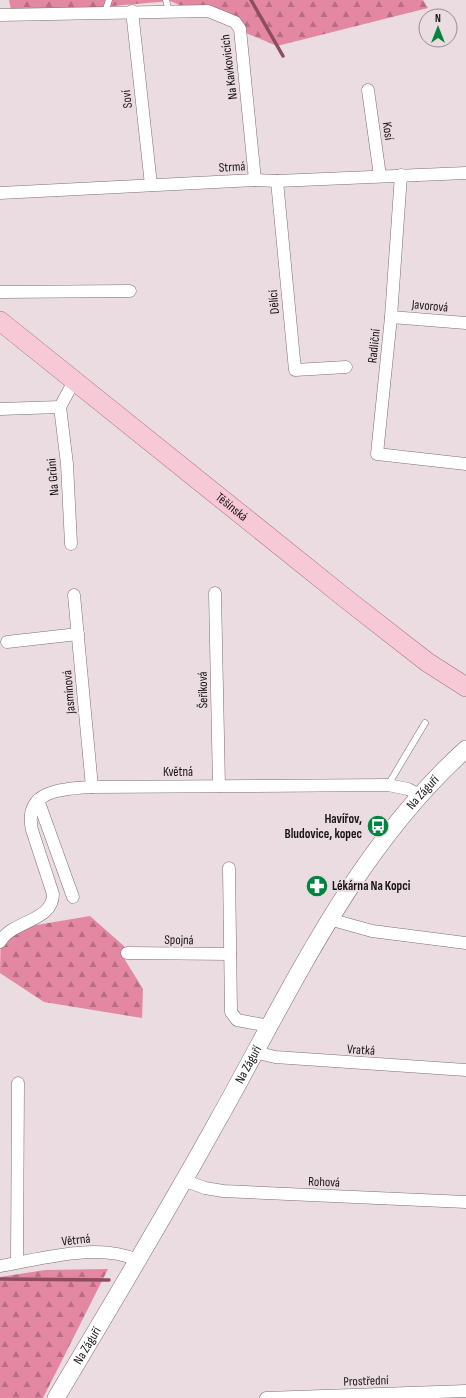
<svg xmlns="http://www.w3.org/2000/svg" width="466" height="1398" font-family="'Sofia Sans Condensed',sans-serif">
	<style>
		.forest { fill: url(#forest-firs) }
		.lines { fill: none; stroke-linecap: round; stroke-linejoin: round }
		.stream { stroke: #8c4d61; stroke-width: 3.5 }
		.lane-casing { stroke: #7c7073; stroke-width: 7 }
		.street-casing { stroke: #7c7073; stroke-width: 13 }
		.secondary-casing { stroke: #7c7073; stroke-width: 18 }
		.primary-casing { stroke: #a57280; stroke-width: 20 }
		.lane { stroke: #fff; stroke-width: 6 }
		.street { stroke: #fff; stroke-width: 12 }
		.secondary { stroke: #fff; stroke-width: 17 }
		.primary { stroke: #f7c8d6; stroke-width: 19 }
		.labels { text-anchor: middle; dominant-baseline: central; stroke-width: 4; stroke-linejoin: round; paint-order: stroke }
		.street-label { font-size: 13px; fill: #181415; stroke: #eadce0 }
		.poi-label { font-size: 13px; font-weight: bold; fill: #181415; stroke: #eadce0; text-anchor: end }
	</style>
	<defs>
		<pattern id="forest-firs" width="22" height="20" patternUnits="userSpaceOnUse"><rect width="22" height="20" fill="#e387a2"/><path d="M5 1l3.5 6h-7zM16 11l3.5 6h-7z" fill="#b76d83"/></pattern>
	</defs>
	<rect width="100%" height="100%" fill="#eadce0"/>
	<g class="forest">
		<polygon points="9,0 423,0 428,8 277,46 170,1 78,9 11,10"/>
		<polygon points="90,916 125,947 125,960 143,989 142,1018 44,1002 0,973 1,931"/>
		<polygon points="108,1269 43,1398 0,1398 0,1277 45,1270"/>
	</g>
	<g class="lines">
		<g class="stream">
			<polyline points="251,0 283,56"/>
			<polyline points="0,1279 109,1280"/>
		</g>
		<g class="lane-casing">
			<g id="lane">
				<polyline points="166,0 169,11"/>
				<polyline points="105,12 109,0"/>
				<polyline points="388,785 425,723"/>
			</g>
		</g>
		<g class="street-casing">
			<g id="street">
				<polyline points="132,11 151,185"/>
				<polyline points="0,15 208,11 235,22 240,29 255,180"/>
				<polyline points="368,90 380,176"/>
				<polyline points="401,175 391,317 377,454 466,464"/>
				<polyline points="277,181 295,370 346,367"/>
				<polyline points="0,193 255,180 277,181 466,173"/>
				<polyline points="0,292 130,291"/>
				<polyline points="391,317 466,323"/>
				<polyline points="0,409 60,407"/>
				<polyline points="71,544 67,464 60,407 74,381"/>
				<polyline points="215,593 219,786"/>
				<polyline points="74,595 92,787"/>
				<polyline points="7,642 78,634"/>
				<polyline points="38,800 73,897"/>
				<polyline points="229,868 231,1012 237,1020 269,1026"/>
				<polyline points="329,919 372,931 466,943"/>
				<path d="M0,942C12,920 53,922 53,894L32,830C23,789 64,789 92,787L388,785L408,789L419,795"/>
				<polyline points="127,953 230,954"/>
				<polyline points="255,1052 275,1057 466,1070"/>
				<polyline points="183,1180 205,1188 223,1191 466,1202"/>
				<polyline points="17,1262 18,1083"/>
				<path d="M0,1266C41,1259 98,1242 137,1260"/>
				<polyline points="266,1398 466,1391"/>
			</g>
		</g>
		<g class="secondary-casing">
			<g id="secondary">
				<path id="s1" d="M56,1398C111,1306 166,1214 218,1120C291,990 353,851 466,749"/>
			</g>
		</g>
		<g class="primary-casing">
			<g id="primary">
				<path id="s2" d="M0,321L345,598L427,662L466,687"/>
			</g>
		</g>
		<use href="#lane" class="lane"/>
		<use href="#street" class="street"/>
		<use href="#secondary" class="secondary"/>
		<use href="#primary" class="primary"/>
	</g>
	<defs>
		<g id="bus-disc" transform="scale(1.15)"><circle r="9.5" fill="#00843f" stroke="#eadce0"/><path d="M-5-6H5V4H4V6H2V4H-2V6H-4V4H-5ZM-3.5-4V0h7V-4ZM-3.5 1.2v1.5H-2V1.2ZM2 1.2v1.5H3.5V1.2Z" fill="#fff"/></g>
		<g id="pharmacy-disc" transform="scale(1.15)"><circle r="9.5" fill="#00843f" stroke="#eadce0"/><path d="M-2-6h4v4h4v4h-4v4h-4v-4h-4v-4h4Z" fill="#fff"/></g>
	</defs>
	<g fill-rule="evenodd">
		<use href="#bus-disc" x="378" y="826"/>
		<use href="#pharmacy-disc" x="317" y="886"/>
	</g>
	<g class="labels">
		<g class="street-label">
			<text transform="translate(229 67) rotate(-97)">Na Kavkovicích</text>
			<text transform="translate(127 99) rotate(-96)">Soví</text>
			<text transform="translate(388 131) rotate(82)">Kosí</text>
			<text transform="translate(232 167) rotate(-3)">Strmá</text>
			<text transform="translate(274 302) rotate(-95)">Dělící</text>
			<text transform="translate(430 306) rotate(5)">Javorová</text>
			<text transform="translate(374 346) rotate(-84)">Radliční</text>
			<text transform="translate(53 477) rotate(-95)">Na Grůni</text>
			<text stroke="none"><textPath href="#s2" startOffset="297">Těšínská</textPath></text>
			<text transform="translate(203 690) rotate(-91)">Šeříková</text>
			<text transform="translate(69 692) rotate(-95)">Jasmínová</text>
			<text x="178" y="772">Květná</text>
			<text stroke="none"><textPath href="#s1" startOffset="709">Na Záguří</textPath></text>
			<text transform="translate(179 940) rotate(1)">Spojná</text>
			<text transform="translate(361 1050) rotate(4)">Vratká</text>
			<text stroke="none"><textPath href="#s1" startOffset="385">Na Záguří</textPath></text>
			<text transform="translate(324 1182) rotate(2)">Rohová</text>
			<text transform="translate(76 1240) rotate(-6)">Větrná</text>
			<text stroke="none"><textPath href="#s1" startOffset="61">Na Záguří</textPath></text>
			<text transform="translate(366 1381) rotate(-2)">Prostřední</text>
		</g>
		<g class="poi-label">
			<text x="362" y="819">Havířov,<tspan x="362" dy="15">Bludovice, kopec</tspan></text>
			<text x="332" y="886" text-anchor="start">Lékárna Na Kopci</text>
		</g>
	</g>
	<g transform="translate(438 28)"><circle r="19" fill="#eadce0" stroke="#968c8f"/>
	<path d="M0-3L7 15L0 10L-7 15Z" fill="#00843f"/>
	<text y="-6" font-size="11" font-weight="bold" text-anchor="middle" fill="#181415">N</text>
	</g>
</svg>
